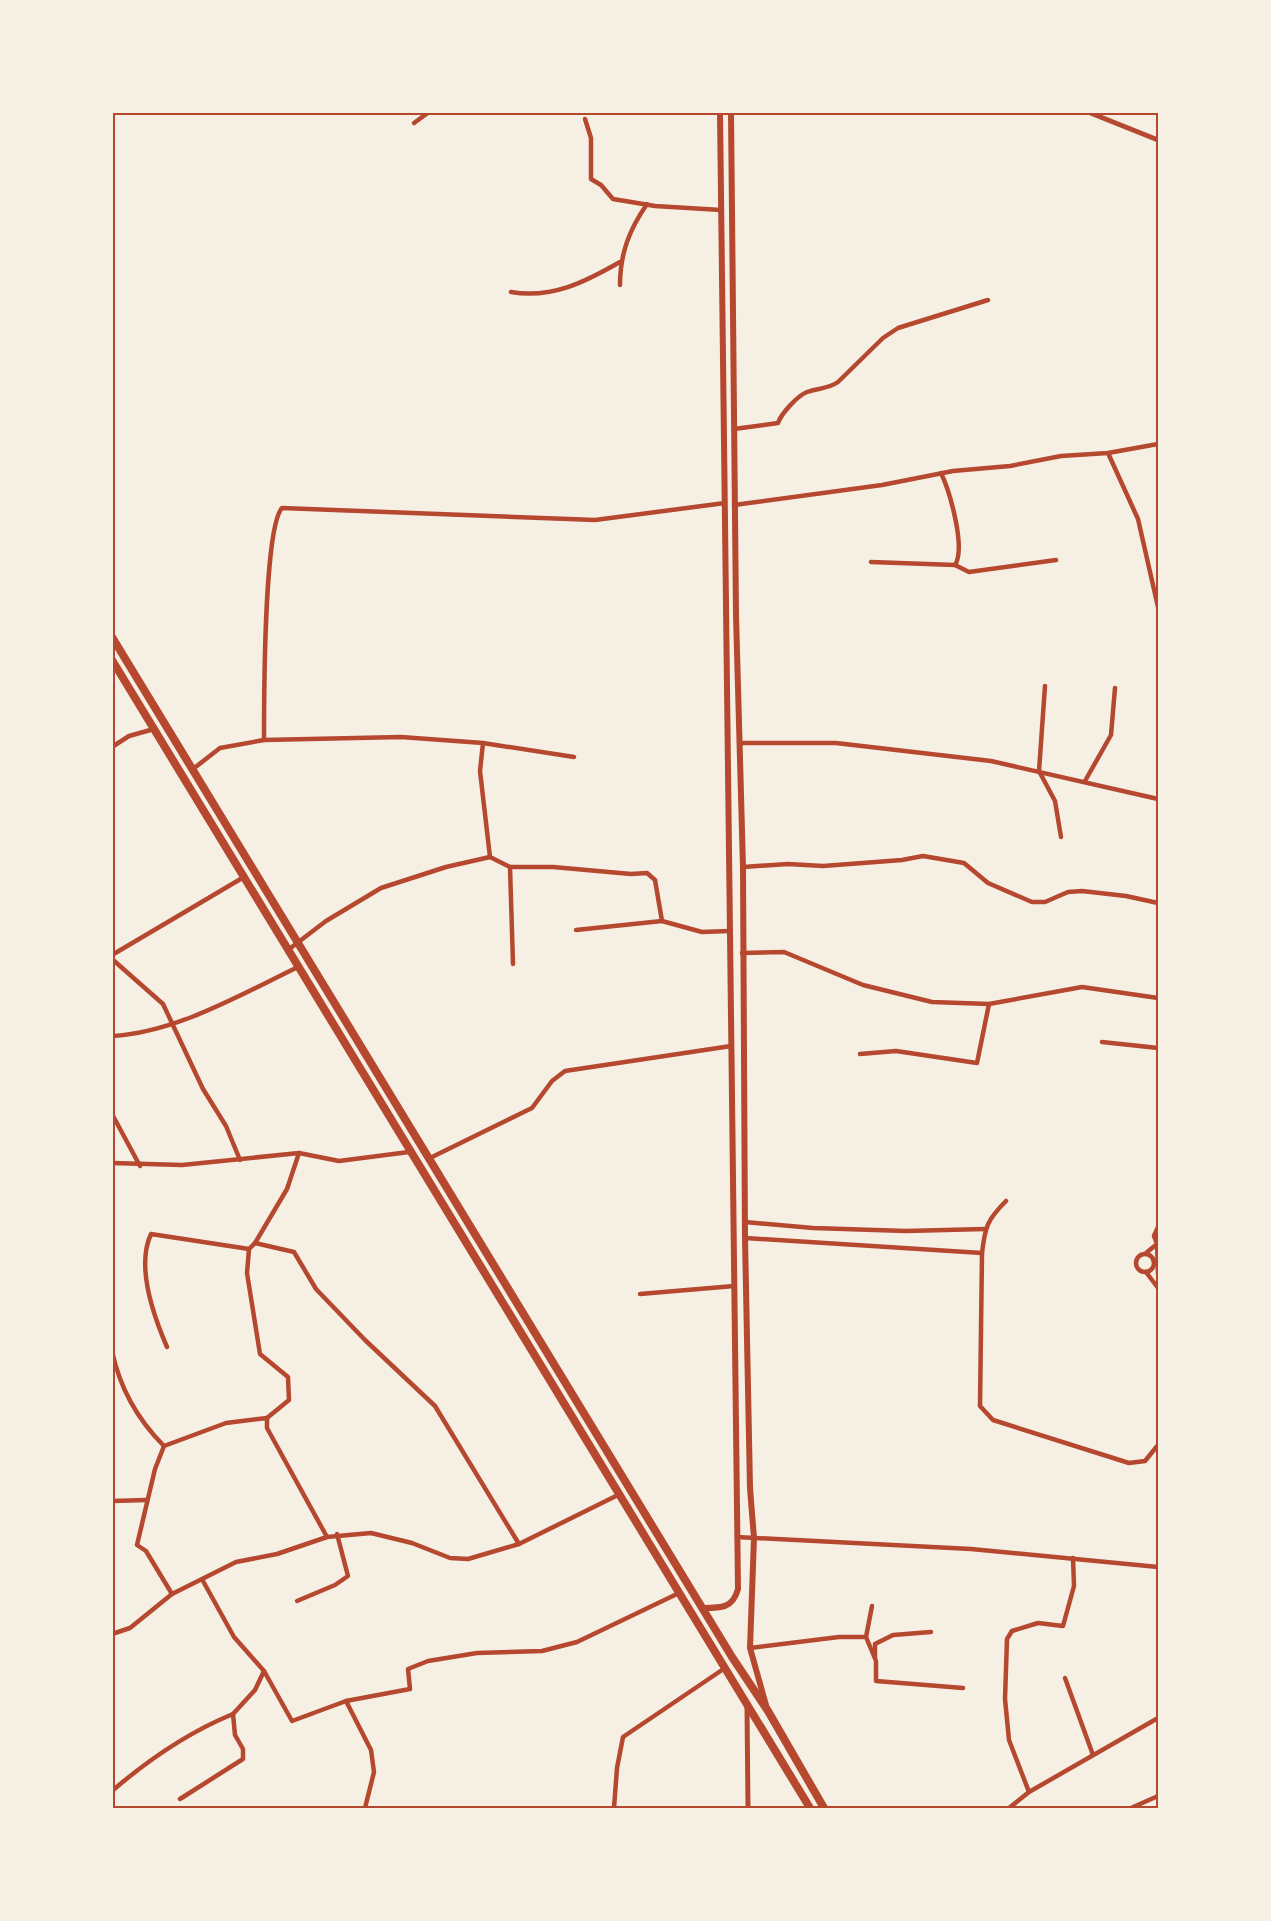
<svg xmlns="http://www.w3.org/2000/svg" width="1271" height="1921" font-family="'IBM Plex Sans',sans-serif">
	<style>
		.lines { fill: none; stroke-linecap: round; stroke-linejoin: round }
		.minor { stroke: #b5482f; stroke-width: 4.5 }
		.tertiary { stroke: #b5482f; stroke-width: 5 }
		.secondary { stroke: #b5482f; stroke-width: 6 }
		.trunk { stroke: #b5482f; stroke-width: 8 }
		.neatline { fill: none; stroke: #b5482f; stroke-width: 2 }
	</style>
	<rect width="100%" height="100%" fill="#f6efe4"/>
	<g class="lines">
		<g class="minor">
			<polyline points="585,119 591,138 591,179 601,185 613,199 655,206 721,210"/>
			<polyline points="414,123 429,112"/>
			<path d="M620,285C620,254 629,230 647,204"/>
			<path d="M511,292C552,299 585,282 620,262"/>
			<path d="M734,429L778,423C781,414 797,396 807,392C818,388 828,389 838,382L883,338L898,328L988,300"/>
			<polyline points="1108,453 1138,519 1158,607"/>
			<polyline points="734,505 882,485 953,471 1010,466 1061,456 1108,453 1158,444"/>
			<path d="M871,562L955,565C966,548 950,492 941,473"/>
			<polyline points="955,565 969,572 1056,560"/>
			<polyline points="1045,686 1039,771 1055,801 1061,837"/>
			<path d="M264,740C264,704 264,528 282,508L595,520L725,503"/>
			<polyline points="483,743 574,757"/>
			<polyline points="740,743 836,743 991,761 1158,799"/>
			<polyline points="112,747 129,736 154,729"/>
			<polyline points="193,769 220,748 264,740 401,737 483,743 480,771 490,857"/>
			<polyline points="1085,781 1111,735 1115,688"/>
			<polyline points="510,867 513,964"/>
			<polyline points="743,867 788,864 823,866 902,860 923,856 964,863 988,883 1032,902 1045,902 1068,892 1082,891 1126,896 1158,903"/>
			<polyline points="576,930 662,921"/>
			<polyline points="288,950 326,921 381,888 446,867 490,857 510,867 553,867 631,874 647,873 655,880 662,921 702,932 729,931"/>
			<polyline points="742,953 784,952 863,985 932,1002 989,1004 1082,987 1158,998"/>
			<polyline points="112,955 244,877"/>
			<polyline points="112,959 163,1004 203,1089 226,1126 240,1160"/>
			<path d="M112,1036C175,1033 242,994 298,967"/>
			<polyline points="1102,1042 1158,1048"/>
			<polyline points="860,1054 896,1051 977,1063 989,1004"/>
			<polyline points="112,1114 140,1166"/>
			<polyline points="299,1153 287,1189 255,1243 294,1252 316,1289 365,1340 435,1406 519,1544"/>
			<polyline points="430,1158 532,1108 552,1081 565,1071 731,1046"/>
			<polyline points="112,1163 182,1165 299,1153 339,1161 409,1152"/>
			<path d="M1006,1201C987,1220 985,1227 982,1253L980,1406L993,1420L1129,1463L1145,1461L1158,1445"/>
			<polyline points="745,1222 813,1228 906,1231 985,1229"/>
			<polyline points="745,1238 982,1253"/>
			<polyline points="255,1243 249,1249 247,1273 260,1354 288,1377 289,1400 267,1418"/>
			<polyline points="1157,1244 1158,1274"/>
			<polyline points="1146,1253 1157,1244 1154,1236 1158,1227"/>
			<circle cx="1145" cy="1263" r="9"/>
			<polyline points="1146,1272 1158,1288"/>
			<polyline points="640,1294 734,1286"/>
			<path d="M167,1347C154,1317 136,1266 151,1234L249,1249"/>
			<path d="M112,1351C120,1389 137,1419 164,1446"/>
			<polyline points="112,1501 147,1500"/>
			<polyline points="737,1537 971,1549 1158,1567"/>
			<polyline points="203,1581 234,1637 264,1671 292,1721 346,1701 410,1689 408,1669 428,1661 477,1653 542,1651 577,1642 679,1593"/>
			<polyline points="172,1594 146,1551 137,1545 155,1469 164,1446 226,1423 267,1418 267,1428 327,1537"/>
			<polyline points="297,1601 335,1585 348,1576 337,1534"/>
			<polyline points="112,1634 130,1628 172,1594 236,1562 277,1554 327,1537 371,1533 412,1543 450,1558 468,1559 519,1544 620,1494"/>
			<polyline points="866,1637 872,1606"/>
			<polyline points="750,1648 839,1637 866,1637 876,1661 876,1681 963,1688"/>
			<polyline points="875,1658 875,1644 893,1635 931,1632"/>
			<polyline points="1065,1678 1093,1755"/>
			<polyline points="346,1701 371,1750 374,1772 365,1808"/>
			<path d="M112,1791C148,1760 189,1732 233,1714"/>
			<polyline points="1029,1792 1009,1740 1005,1699 1007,1639 1012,1631 1038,1623 1063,1626 1074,1586 1073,1558"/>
			<polyline points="180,1799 243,1759 243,1749 235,1735 233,1714 255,1690 264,1671"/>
			<polyline points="614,1808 617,1768 623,1737 725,1668"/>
			<polyline points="1009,1808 1029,1792 1158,1718"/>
			<polyline points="1131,1808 1158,1796"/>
		</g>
		<g class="tertiary">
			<polyline points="1088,112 1158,140"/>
			<polyline points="747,1707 748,1808"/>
		</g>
		<g class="secondary">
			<polyline points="731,112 736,615 743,867 745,1238 750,1488 754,1538 750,1648 766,1705"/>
			<path d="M704,1608C721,1608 733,1608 738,1589L720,112"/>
		</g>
		<g class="trunk">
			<polyline points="112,637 732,1657 768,1711 824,1808"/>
			<polyline points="112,660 810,1808"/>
		</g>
	</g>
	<rect width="1271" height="1921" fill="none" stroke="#f6efe4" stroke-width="228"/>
	<rect x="114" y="114" width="1043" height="1693" class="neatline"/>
</svg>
